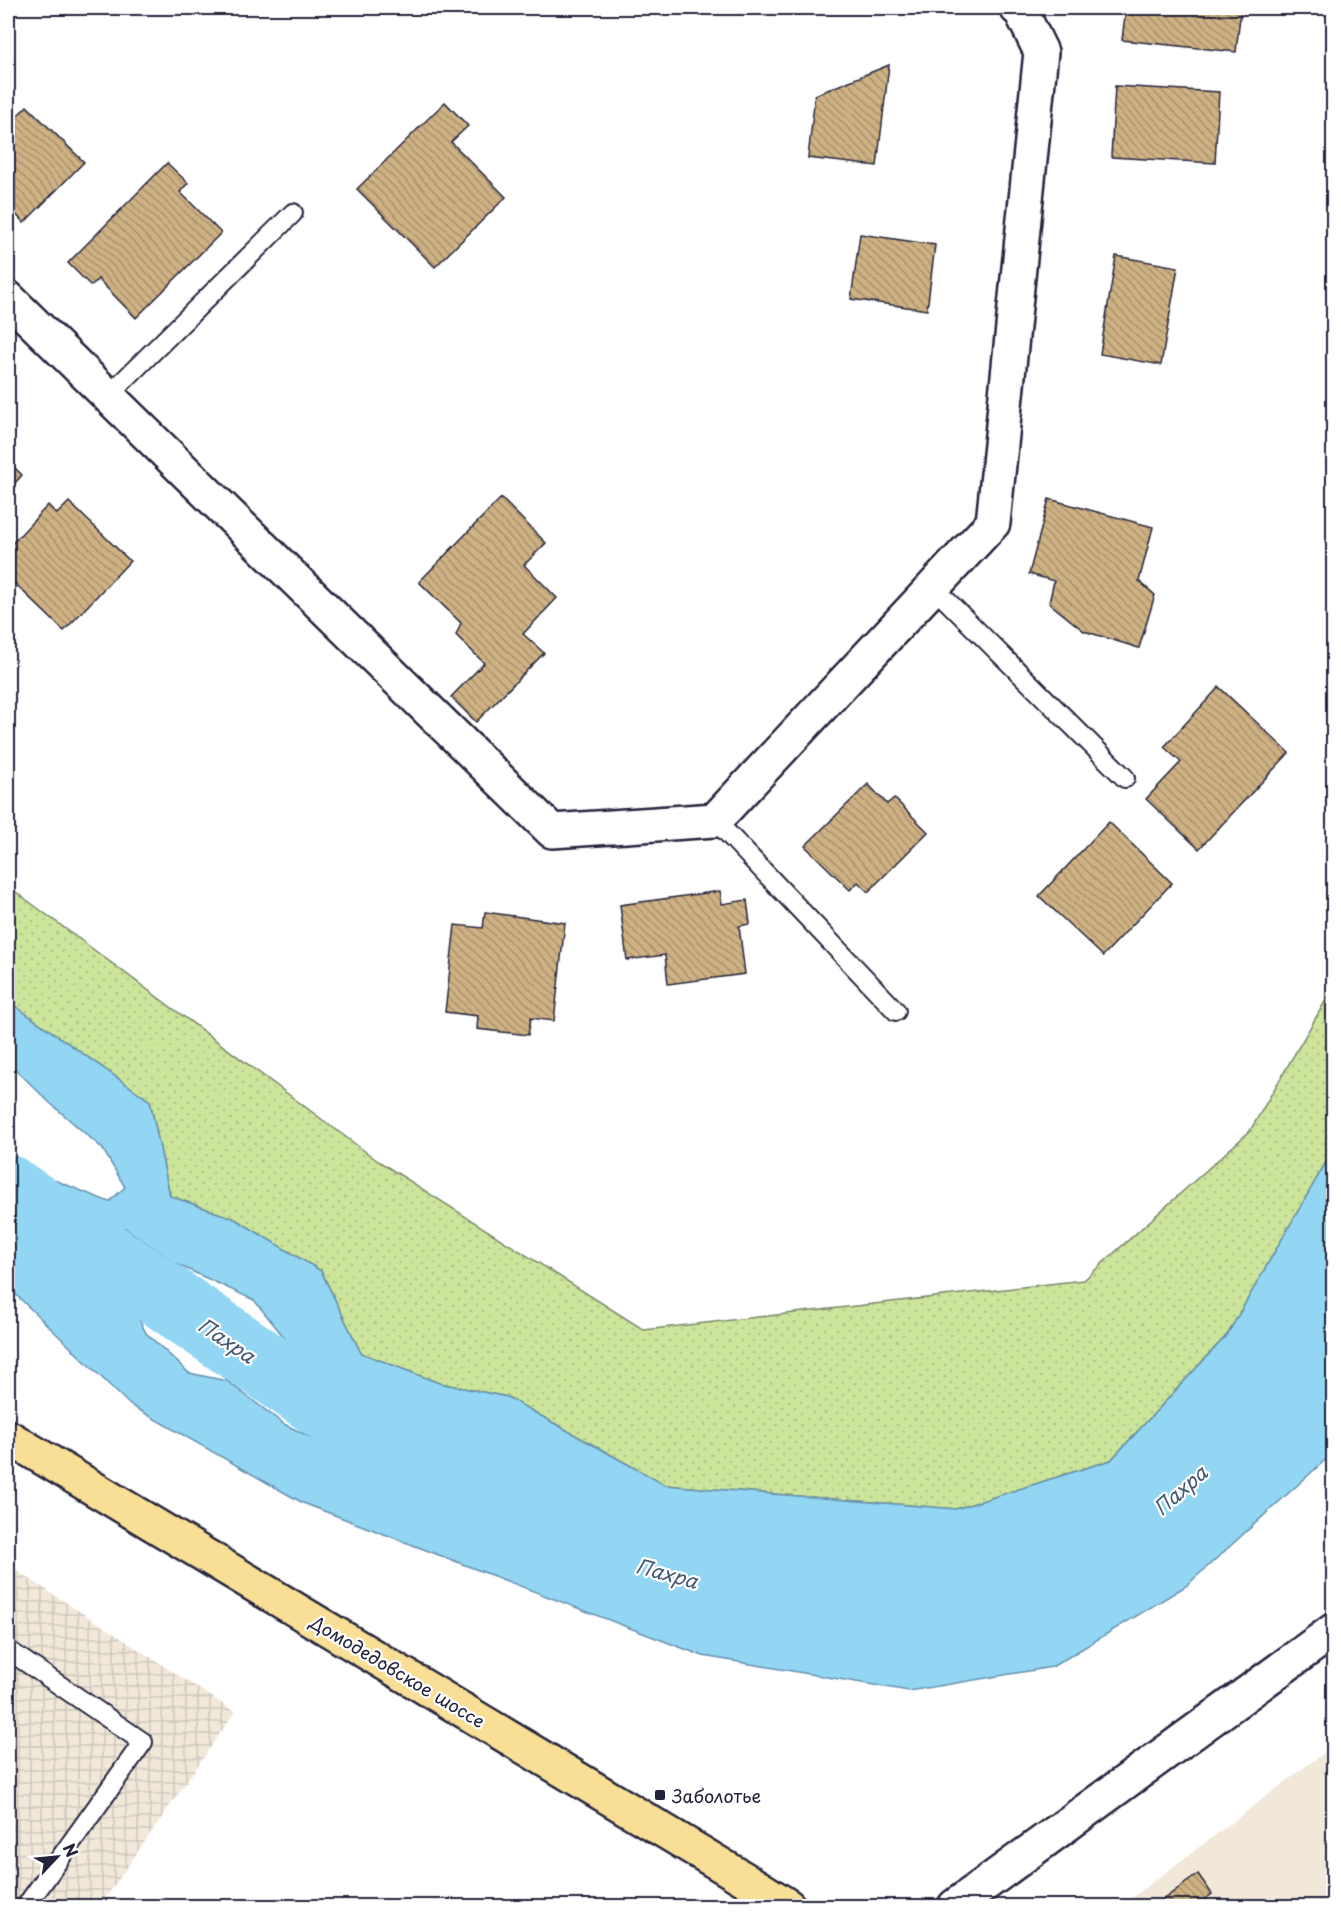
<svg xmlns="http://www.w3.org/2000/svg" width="1341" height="1914" font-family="'Playpen Sans',sans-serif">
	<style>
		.built { fill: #f1e8da }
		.industrial { fill: url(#industrial-grid) }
		.grass { fill: url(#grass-dots); stroke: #77846b; stroke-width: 1.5 }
		.water { fill: #92d6f4; stroke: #658eaa; stroke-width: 1.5; fill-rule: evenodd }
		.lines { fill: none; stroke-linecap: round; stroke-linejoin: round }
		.river { stroke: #92d6f4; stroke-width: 68 }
		.building { fill: url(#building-back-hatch); stroke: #22223b; stroke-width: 1.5 }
		.lane-casing { stroke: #22223b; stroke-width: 22 }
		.street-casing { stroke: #22223b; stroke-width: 38 }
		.secondary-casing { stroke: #22223b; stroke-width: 38 }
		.primary-casing { stroke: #22223b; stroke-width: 38 }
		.lane { stroke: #fff; stroke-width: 18 }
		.street { stroke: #fff; stroke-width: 33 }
		.secondary { stroke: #fff; stroke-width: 33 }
		.primary { stroke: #f9df96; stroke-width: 33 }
		.poi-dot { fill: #22223b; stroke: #fff; stroke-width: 2 }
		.labels { text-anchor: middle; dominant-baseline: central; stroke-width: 4.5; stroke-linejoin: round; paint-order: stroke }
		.street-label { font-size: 18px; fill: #22223b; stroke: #fff }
		.poi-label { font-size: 18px; fill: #22223b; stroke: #fff; text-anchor: start }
		.water-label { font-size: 20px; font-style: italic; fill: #445872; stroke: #fff }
	</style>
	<defs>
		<pattern id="industrial-grid" width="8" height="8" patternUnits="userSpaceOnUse" patternTransform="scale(1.5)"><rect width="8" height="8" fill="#f1e8da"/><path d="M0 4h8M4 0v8" fill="none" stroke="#cec7bc"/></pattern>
		<pattern id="grass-dots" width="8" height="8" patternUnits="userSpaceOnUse" patternTransform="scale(1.5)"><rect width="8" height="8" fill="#cce59b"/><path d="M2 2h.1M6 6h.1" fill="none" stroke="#afc486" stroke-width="1.8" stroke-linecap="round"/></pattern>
		<pattern id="building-back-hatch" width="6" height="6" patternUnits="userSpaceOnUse" patternTransform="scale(1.5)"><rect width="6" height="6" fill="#cfb284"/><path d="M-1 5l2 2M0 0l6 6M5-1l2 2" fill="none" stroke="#a8906d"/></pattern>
	</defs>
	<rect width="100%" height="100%" fill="#fff"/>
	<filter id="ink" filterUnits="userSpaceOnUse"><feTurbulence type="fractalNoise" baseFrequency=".0167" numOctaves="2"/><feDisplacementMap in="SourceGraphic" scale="12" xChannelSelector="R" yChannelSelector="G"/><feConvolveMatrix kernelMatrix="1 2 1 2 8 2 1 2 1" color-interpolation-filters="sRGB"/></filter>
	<g filter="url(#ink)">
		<polygon class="built" points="1333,1746 1333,1906 1121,1906"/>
		<polygon class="industrial" points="8,1565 235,1712 100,1906 8,1906"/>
		<polygon class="grass" points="8,886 378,1161 644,1330 1084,1280 1250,1131 1333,988 1333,1150 1227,1335 1111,1460 956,1509 665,1485 507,1397 439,1383 361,1353 321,1271 235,1219 170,1196 150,1101 8,1001"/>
		<path class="water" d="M8,1001L150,1101L170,1196L235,1219L321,1271L361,1353L439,1383L507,1397L665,1485L956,1509L1111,1460L1227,1335L1333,1150V1453L1186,1586L1052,1667L909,1691L703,1656L303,1503L130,1405L8,1287V1154L37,1173L109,1202L125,1187L102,1148L50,1103L8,1062ZM125,1228L176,1264L254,1300L288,1342L340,1394L373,1468L284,1424L227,1381L189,1373L146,1333L130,1300L99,1278Z"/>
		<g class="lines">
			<polyline class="river" points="8,1189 432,1480"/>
		</g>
		<g class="building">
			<polygon points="1126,8 1241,8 1236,52 1122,40"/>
			<polygon points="889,65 877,166 808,158 815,95"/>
			<polygon points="1115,86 1219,92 1215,163 1111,157"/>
			<polygon points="445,102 468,126 451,142 506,197 435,267 357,189"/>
			<polygon points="27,106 84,162 24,223 8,206 8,125"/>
			<polygon points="167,163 188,183 180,192 221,233 136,318 98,279 91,286 68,263"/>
			<polygon points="860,234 935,245 927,310 851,299"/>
			<polygon points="1116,256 1178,267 1161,365 1100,354"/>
			<polygon points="8,461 22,475 8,491"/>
			<polygon points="501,498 546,543 524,565 557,598 523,634 544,653 476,722 451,697 484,663 456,635 461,623 419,582"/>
			<polygon points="1049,499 1153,527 1139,581 1155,595 1139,648 1084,631 1049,603 1054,581 1029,574"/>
			<polygon points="69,502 130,561 64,631 8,577 8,548 48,505 57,514"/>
			<polygon points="1219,687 1289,753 1199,849 1146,799 1181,762 1164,747"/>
			<polygon points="868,784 887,804 894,798 928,832 868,892 858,882 850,890 805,846"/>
			<polygon points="1109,822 1172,883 1103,956 1039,896"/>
			<polygon points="720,891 722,904 747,900 750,924 739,926 745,974 668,984 665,955 627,960 620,905"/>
			<polygon points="485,912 565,923 554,1021 531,1018 528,1035 477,1029 478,1016 445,1012 455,925 483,928"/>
			<polygon points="1198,1874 1212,1894 1195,1906 1158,1906 1157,1904"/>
		</g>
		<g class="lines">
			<g class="lane-casing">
				<g id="lane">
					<polyline points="108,396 293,213"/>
					<polyline points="933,587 1125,778"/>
					<polyline points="715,820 896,1011"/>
					<polyline points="8,1650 143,1742 26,1906"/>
				</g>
			</g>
			<g class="street-casing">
				<polyline id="street" points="8,298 552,831 715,820 993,523 1041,52 1021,11 1017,8"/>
			</g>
			<g class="secondary-casing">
				<polyline id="secondary" points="955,1906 1334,1630"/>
			</g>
			<g class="primary-casing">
				<polyline id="primary" points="8,1437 761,1889 788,1906"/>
			</g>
			<use href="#lane" class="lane"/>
			<use href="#street" class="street"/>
			<use href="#secondary" class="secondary"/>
			<use href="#primary" class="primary"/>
		</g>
	</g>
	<rect class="poi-dot" x="654" y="1789" width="12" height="12" rx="3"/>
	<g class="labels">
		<g class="street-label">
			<text transform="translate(398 1671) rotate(31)">Домодедовское шоссе</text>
		</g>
		<g class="poi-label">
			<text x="672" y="1795">Заболотье</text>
		</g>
		<g class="water-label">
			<text transform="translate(227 1340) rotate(34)">Пахра</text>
			<text transform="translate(1180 1490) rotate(-41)">Пахра</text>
			<text transform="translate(667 1573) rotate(15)">Пахра</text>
		</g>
	</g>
	<rect width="1341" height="1914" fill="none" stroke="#fff" stroke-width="30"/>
	<rect x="15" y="15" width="1311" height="1884" fill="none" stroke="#22223b" stroke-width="2" filter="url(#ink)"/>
	<g transform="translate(57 1857) rotate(64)" stroke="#ffffff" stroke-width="4.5" paint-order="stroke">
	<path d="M0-4.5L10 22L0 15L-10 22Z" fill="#22223b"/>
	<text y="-9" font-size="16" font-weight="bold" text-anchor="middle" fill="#22223b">N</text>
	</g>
</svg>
